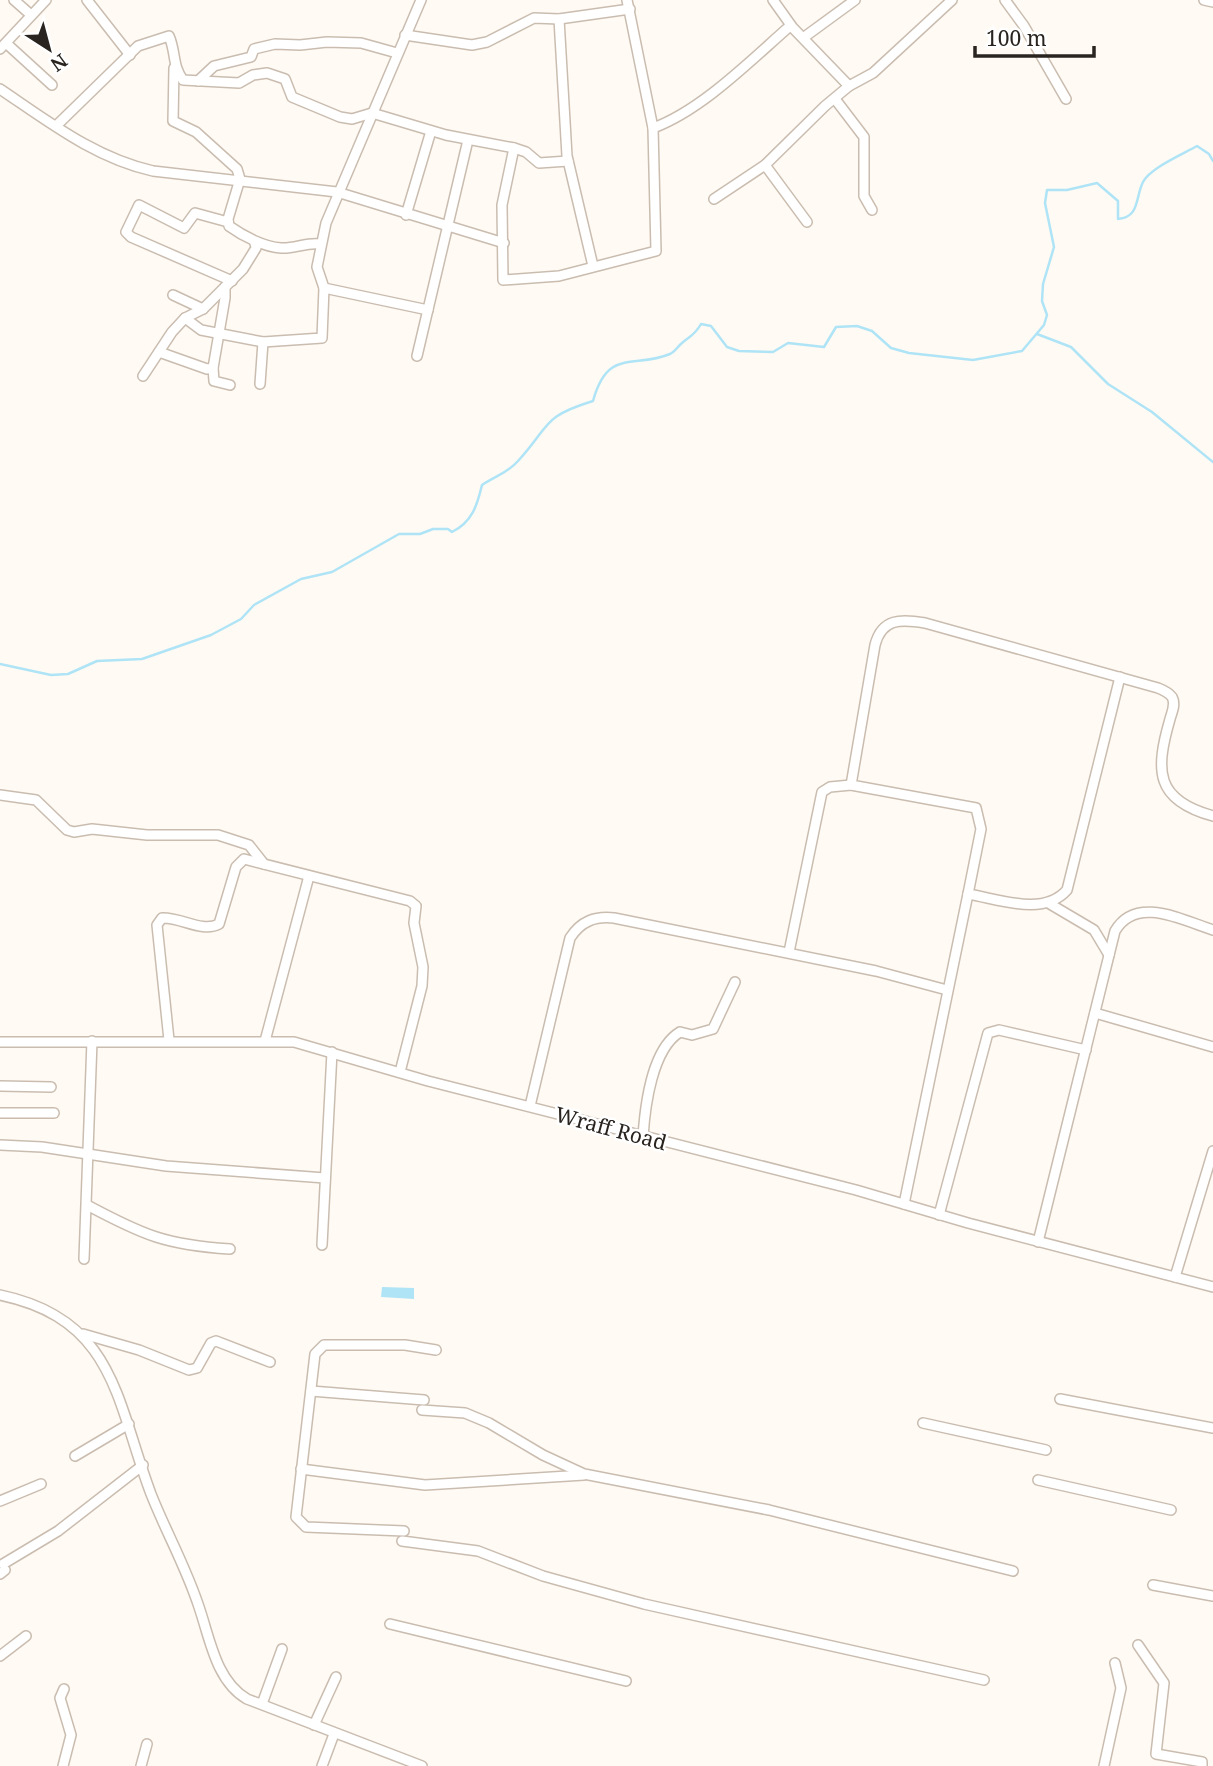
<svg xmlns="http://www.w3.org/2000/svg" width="1213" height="1766" font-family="'Noto Serif',serif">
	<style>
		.water { fill: #afe4f6 }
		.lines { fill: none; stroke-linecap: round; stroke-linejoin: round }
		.stream { stroke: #afe4f6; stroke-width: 2.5 }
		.minor-casing { stroke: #cabdb0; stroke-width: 12 }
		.minor { stroke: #fff; stroke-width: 9 }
		.labels { text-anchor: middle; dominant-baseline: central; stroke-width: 5; stroke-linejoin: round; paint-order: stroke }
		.street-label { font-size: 21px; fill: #29241f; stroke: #fff }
	</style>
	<rect width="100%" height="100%" fill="#fffaf4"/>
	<polygon class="water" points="382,1287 414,1288 414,1299 381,1297"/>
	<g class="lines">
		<g class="stream">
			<polyline points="1037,334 1071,347 1108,384 1152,412 1213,462"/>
			<path d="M0,664L51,675L68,674L97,661L142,659L211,635L241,619L254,605L301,579L332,572L399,534H420L433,529H448L452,532C472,522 477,506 482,485C495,476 508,473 518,461C551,425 541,417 593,401C608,347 634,369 670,354C675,352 678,346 682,343C690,336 695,335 701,324L711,326L727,347L739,351L773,352L788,343L824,347L836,327L857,326L872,331L891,348L909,353L973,360L1022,351L1044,325L1047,315L1042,301L1043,284L1054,247L1045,203L1047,190H1067L1097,183L1118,201V219C1140,217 1135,198 1143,182C1150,168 1183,154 1197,146L1209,154L1213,161"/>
		</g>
		<g class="minor-casing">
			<g id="minor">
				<polyline points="14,0 31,15"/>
				<polyline points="87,0 130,55"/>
				<polyline points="773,0 793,28 849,86"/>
				<polyline points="1005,0 1024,26 1066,99"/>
				<polyline points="1204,0 1213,2"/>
				<polyline points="559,19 567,156 593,266"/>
				<polyline points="405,35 472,45 487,42 534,18 559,19 630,9"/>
				<polyline points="803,38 855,0"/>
				<polyline points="7,44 52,85"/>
				<polyline points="0,49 46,0"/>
				<path d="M174,68L173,121L196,132L237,169L240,179L228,219L229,226C243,236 264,247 281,248C294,249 307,242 320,244"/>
				<polyline points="198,81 214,66 251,57 254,49 275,44 300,45 327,42 361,43 397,53"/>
				<path d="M0,89C49,122 95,158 153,171L337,192L504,243"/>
				<polyline points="835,99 864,137 864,196 872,210"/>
				<path d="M56,126L138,46L169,36C176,52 172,65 183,80L239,83L253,75L267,73L285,79L292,97L340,117L352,119L372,113L446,135L514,148L526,152L539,163L568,161"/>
				<path d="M653,128C702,110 751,60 790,26"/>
				<polyline points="514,148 502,205 503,280 559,276 656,251 653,128 627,0"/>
				<polyline points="765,165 807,222"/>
				<polyline points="714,199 765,165 825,106 849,86 873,73 952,0"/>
				<polyline points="406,215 431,131"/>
				<polyline points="228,222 195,213 184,228 139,205 126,232 131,237 232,281"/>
				<polyline points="324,288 428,310"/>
				<polyline points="173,295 203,309"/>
				<polyline points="185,318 201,330 263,342 322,338 324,288 317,267 326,223 421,0"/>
				<polyline points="159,352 207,369 213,368 225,298 225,287"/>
				<polyline points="417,356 468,140"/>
				<polyline points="213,368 214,381 230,385"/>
				<polyline points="143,376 172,332 185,318 203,309 243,269 256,248 255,243"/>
				<polyline points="260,384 263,342"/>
				<polyline points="0,795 36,800 67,830 74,832 92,829 147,835 218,835 249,845 264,864"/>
				<path d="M968,894L981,829L976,808L851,785L875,645C882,618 901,619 925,623L1158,688C1163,690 1169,693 1172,697C1176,704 1172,712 1170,719C1155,771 1155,800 1213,816"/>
				<polyline points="1050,904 1094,930 1109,955"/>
				<polyline points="789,952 822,792 830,787 851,785"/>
				<polyline points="1095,1013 1213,1047"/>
				<path d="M169,1040L157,925L162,918C181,917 202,933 219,924L236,867L244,859L410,901L416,906L414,923L423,967L422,986L400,1072"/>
				<polyline points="265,1041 309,876"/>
				<polyline points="0,1042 294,1042 428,1081 856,1190 968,1223 1213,1287"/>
				<polyline points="0,1086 51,1087"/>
				<path d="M530,1106L570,938C581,921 595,916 614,918L876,971L947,990"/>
				<polyline points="0,1113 54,1113"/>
				<path d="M643,1137C645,1106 652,1049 680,1032L692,1035L713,1029L735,982"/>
				<polyline points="0,1145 42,1147 166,1166 325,1178"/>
				<path d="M904,1204L968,894C999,899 1043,917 1067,890L1120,677"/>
				<path d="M87,1205C143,1235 166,1245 230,1249"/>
				<polyline points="939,1215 988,1033 999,1030 1086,1050"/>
				<path d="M1038,1242L1115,931C1136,895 1182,920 1213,930"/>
				<polyline points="322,1245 332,1052"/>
				<polyline points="84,1259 92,1041"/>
				<polyline points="1175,1277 1213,1151"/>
				<path d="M0,1295C115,1319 116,1401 151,1494C166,1532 186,1567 199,1607C210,1639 216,1681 247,1699L422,1766"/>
				<polyline points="83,1334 139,1350 189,1370 197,1368 211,1343 216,1341 270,1362"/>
				<polyline points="311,1391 424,1400"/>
				<polyline points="1060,1399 1213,1428"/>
				<polyline points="422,1410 465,1413 489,1423 543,1455 584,1474 769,1510 1013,1571"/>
				<polyline points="923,1423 1046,1450"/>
				<polyline points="75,1456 129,1424"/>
				<polyline points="301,1469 425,1485 584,1475"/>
				<polyline points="1038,1480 1171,1510"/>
				<polyline points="0,1501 41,1484"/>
				<polyline points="404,1531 306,1527 296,1517 315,1354 324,1345 405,1345 436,1350"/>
				<polyline points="402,1541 478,1551 543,1576 644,1604 984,1680"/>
				<polyline points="3,1564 58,1531 143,1465"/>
				<polyline points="0,1574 5,1570"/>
				<polyline points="1153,1585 1213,1596"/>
				<polyline points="390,1624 626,1681"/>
				<polyline points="1138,1645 1164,1683 1156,1754 1202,1762 1202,1766"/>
				<polyline points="0,1656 26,1636"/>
				<polyline points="262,1704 282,1649"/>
				<polyline points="314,1725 336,1677"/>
				<polyline points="63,1766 71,1735 60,1698 64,1689"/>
				<polyline points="141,1766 147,1744"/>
				<polyline points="322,1766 334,1734"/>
				<polyline points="1104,1766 1121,1688 1115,1663"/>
			</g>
		</g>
		<use href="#minor" class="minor"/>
	</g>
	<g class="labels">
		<g class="street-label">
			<text transform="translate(611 1128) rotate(15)">Wraff Road</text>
		</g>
	</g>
	<g transform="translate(49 49) rotate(144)" stroke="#ffffff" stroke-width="5" paint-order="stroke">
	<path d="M0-5L12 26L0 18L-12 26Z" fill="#29241f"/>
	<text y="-10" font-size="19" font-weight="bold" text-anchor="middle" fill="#29241f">N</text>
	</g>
	<path d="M975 46v10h119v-10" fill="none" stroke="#29241f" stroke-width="3.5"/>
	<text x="986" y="46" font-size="21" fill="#29241f" stroke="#ffffff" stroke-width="5" paint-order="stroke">100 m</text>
</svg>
